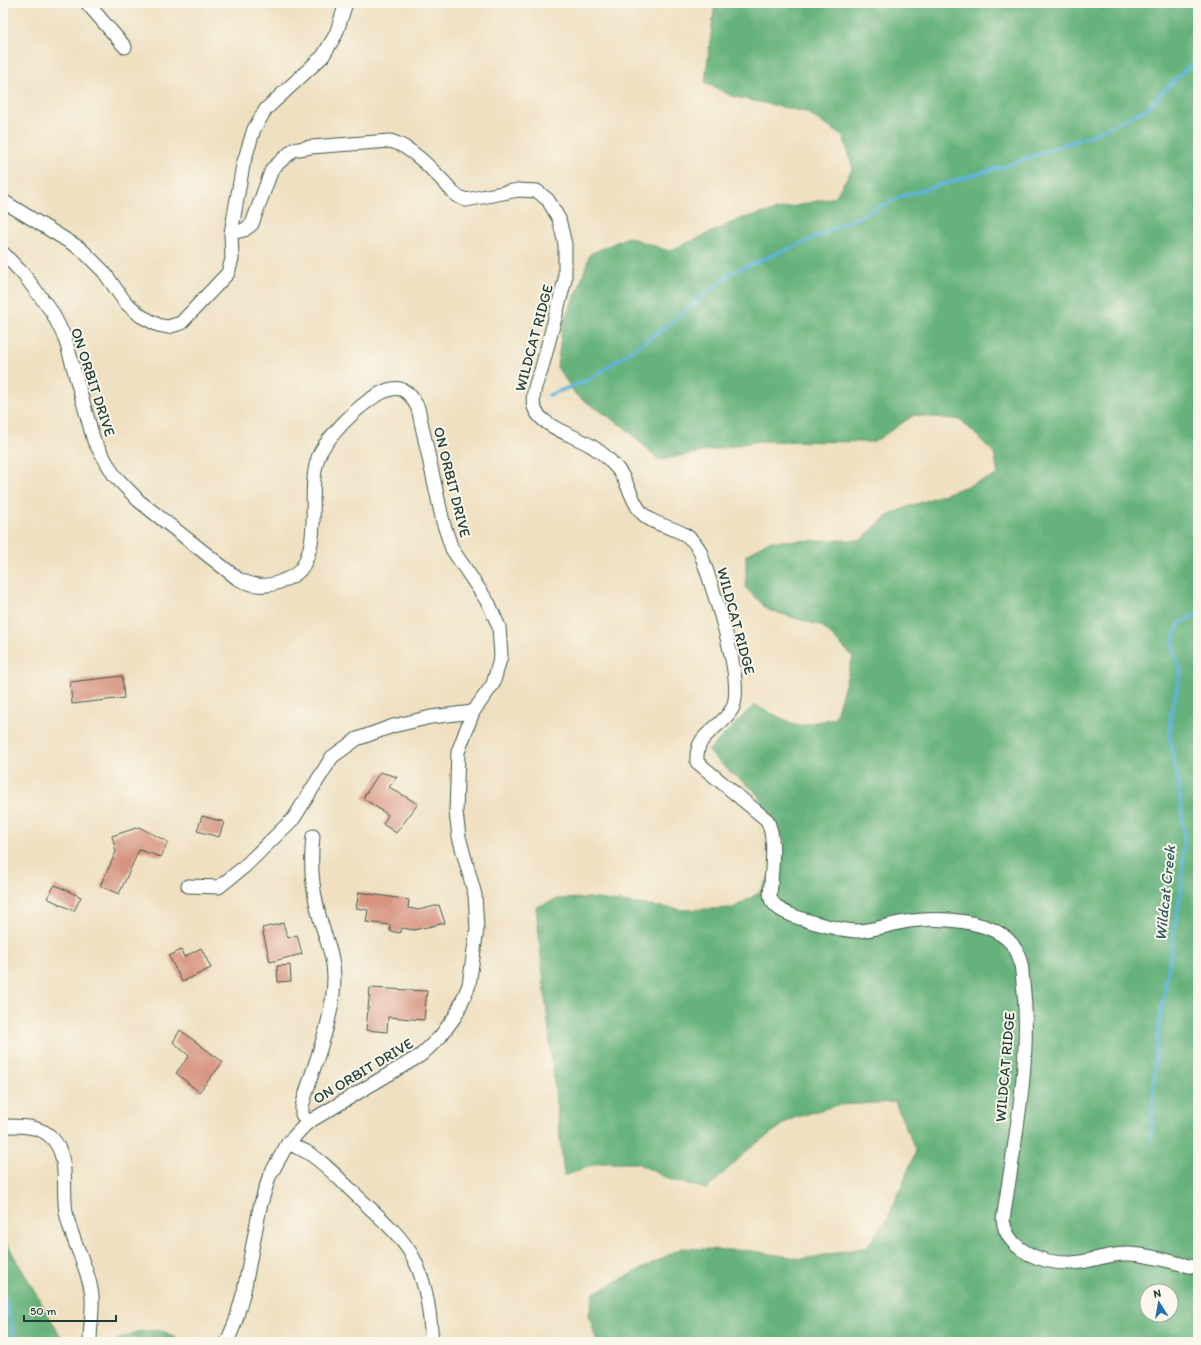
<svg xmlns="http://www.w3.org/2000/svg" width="1201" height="1345" font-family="Itim,sans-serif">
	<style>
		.forest { fill: #66b27b; stroke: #427858; fill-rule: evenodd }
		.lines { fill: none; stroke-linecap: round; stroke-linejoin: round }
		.stream { stroke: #5eb4da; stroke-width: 3.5 }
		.building { fill: #d79481 }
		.minor-casing { stroke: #3e5549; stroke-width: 15 }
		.minor { stroke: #fff; stroke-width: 13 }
		.labels { text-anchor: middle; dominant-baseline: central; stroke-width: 4; stroke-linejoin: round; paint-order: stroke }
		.street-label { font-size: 15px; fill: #1f3d34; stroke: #fbf7ec }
		.water-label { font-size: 16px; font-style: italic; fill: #2f5b5e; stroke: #fbf7ec }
	</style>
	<rect width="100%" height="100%" fill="#fbf7ec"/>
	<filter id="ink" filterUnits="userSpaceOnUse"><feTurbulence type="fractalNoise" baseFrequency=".025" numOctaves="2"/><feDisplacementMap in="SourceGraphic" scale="8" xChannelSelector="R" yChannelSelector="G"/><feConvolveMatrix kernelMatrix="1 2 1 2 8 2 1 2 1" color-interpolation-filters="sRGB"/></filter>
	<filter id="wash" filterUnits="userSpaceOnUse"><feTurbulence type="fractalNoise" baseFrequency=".012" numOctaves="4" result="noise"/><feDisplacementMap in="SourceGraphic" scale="16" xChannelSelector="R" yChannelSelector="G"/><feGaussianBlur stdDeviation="0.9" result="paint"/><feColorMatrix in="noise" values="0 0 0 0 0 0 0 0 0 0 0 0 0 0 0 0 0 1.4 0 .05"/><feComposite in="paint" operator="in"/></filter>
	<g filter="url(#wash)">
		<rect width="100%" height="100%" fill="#efe0c1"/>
		<g class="forest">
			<path d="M715,3H1198V1342H597L589,1315L594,1293L682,1248L752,1251L803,1259L867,1247L890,1214L916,1151L895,1102L837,1105L791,1119L750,1148L707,1189L671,1180L637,1163H599L564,1176L536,907L558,899L590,898L685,910L733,908L759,893L774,870L785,841L768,811L754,790L728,770L708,751L754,705L798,726L835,718L853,657L822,626L768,610L746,588V555L769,541L861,540L886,517L905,508L998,475L994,453L961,420L914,415L874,442L758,441L659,460L624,427L576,395L557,367L563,322L578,290L590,254L628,237L669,251L743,218L835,197L853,168L843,136L806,112L731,96L705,82ZM1147,1291H1171V1315H1147Z"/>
			<polygon points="3,1237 64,1342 3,1342"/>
			<polygon points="162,1330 182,1342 113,1342 136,1332"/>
		</g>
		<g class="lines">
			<g class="stream">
				<polyline points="549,395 589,380 670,324 731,273 814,238 903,196 1008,165 1092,135 1146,109 1183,72 1198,60"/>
				<polyline points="1151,1142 1155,1064 1159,1025 1182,885 1184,836 1179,788 1170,739 1170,726 1171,712 1181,672 1172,645 1179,624 1198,613"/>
				<polyline points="3,1288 15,1342"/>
			</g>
		</g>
		<g id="blocks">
			<g class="building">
				<polygon points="122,676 124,698 72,704 70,682"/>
				<polygon points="380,772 397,777 389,787 418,804 396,833 383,824 388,815 363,798"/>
				<polygon points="202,816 224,822 219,837 197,831"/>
				<polygon points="139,827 168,842 161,857 139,850 119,894 100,886 116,852 112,836"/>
				<polygon points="55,885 81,897 74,911 47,898"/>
				<polygon points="359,892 409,900 408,908 419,910 439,905 445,923 414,930 402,928 400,933 390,931 390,925 366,922 368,910 356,908"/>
				<polygon points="283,923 288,938 297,935 302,954 270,962 262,928"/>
				<polygon points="201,948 211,968 182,982 169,956 181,950 184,957"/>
				<polygon points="290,965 291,981 278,982 277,966"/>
				<polygon points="370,988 427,991 424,1020 388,1017 387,1032 366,1030"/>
				<polygon points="180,1030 223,1062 199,1092 176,1073 189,1056 173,1042"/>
			</g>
		</g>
	</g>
	<g filter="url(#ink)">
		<use href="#blocks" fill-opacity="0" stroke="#3e5549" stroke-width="1"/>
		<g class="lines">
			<g class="minor-casing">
				<g id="minor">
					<polyline points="87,3 125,47"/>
					<polyline points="3,201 81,249 104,272 125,302 141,316 158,325 168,327 181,323 228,273 232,259 231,233 243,165 254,129 266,109 323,56 336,34 346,3"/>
					<path d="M231,233L244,230L252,224L272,169L293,150L311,147L390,141C413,146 440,178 457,196L466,200L518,190L537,191L548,200L559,219L565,244V280L541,371C536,382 531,395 534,407C540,427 577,436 593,447C601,452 608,458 614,465C628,478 630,499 641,512C658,531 686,524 700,551C710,582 747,682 732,709C719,731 695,732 697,762L767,820C776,839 772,863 771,884C771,888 769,895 771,899C771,901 775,905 777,907C789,918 839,930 856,931C870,931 885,926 899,923C931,916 998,917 1016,950C1022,960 1022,972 1023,983C1032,1059 1014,1144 1003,1220C1007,1251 1043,1264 1072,1263C1090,1262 1107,1254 1126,1254C1146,1253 1178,1264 1198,1268"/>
					<path d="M3,253L24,275L52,312L65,338L94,441L114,475L139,501L238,579C253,586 266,588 282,581C290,578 299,574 303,566C322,532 306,490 319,455C327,436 380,379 403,390C411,394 414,401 418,408L443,522L452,549L489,604L499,627L501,656L493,684L473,712L458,752L456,812L459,837L475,895L477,929L469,985L456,1015L440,1037L421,1055L307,1123L288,1143L269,1177L260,1207L244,1291L235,1323L227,1342"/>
					<polyline points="188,886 219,887 244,867 294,818 332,757 357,739 393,726 431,717 473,712"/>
					<path d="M307,1123L302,1114V1107C313,1064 334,1022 334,977C334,954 324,936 319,915C312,887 310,865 313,836"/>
					<path d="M3,1126C19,1126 40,1125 52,1138C70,1157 62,1188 66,1212C71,1241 89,1267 92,1296C93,1311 90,1327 90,1342"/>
					<path d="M288,1143C293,1146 299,1148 305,1151C323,1161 338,1178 353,1192C374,1213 400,1232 414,1259C427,1285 430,1314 432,1342"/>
				</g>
			</g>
			<use href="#minor" class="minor"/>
		</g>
	</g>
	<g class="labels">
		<g class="street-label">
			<text transform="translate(534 338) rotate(-75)">WILDCAT RIDGE</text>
			<text transform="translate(93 382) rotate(72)">ON ORBIT DRIVE</text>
			<text transform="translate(452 482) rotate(76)">ON ORBIT DRIVE</text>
			<text transform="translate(736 621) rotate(75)">WILDCAT RIDGE</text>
			<text transform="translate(1005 1067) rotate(-85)">WILDCAT RIDGE</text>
			<text transform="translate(363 1071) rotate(-31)">ON ORBIT DRIVE</text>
		</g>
		<g class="water-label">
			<text transform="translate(1165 893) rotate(-84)">Wildcat Creek</text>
		</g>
	</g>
	<rect width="1201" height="1345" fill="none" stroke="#fbf7ec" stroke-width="16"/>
	<g transform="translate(1159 1303) rotate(349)"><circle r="19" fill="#fbf7ec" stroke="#a3ada2"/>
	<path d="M0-3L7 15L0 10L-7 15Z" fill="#1f6fb2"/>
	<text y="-6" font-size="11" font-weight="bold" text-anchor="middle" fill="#1f3d34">N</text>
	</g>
	<path d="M24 1315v6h92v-6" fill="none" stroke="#1f3d34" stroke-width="2"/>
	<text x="30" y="1315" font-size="12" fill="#1f3d34" stroke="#fbf7ec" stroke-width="3" paint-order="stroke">50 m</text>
</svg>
